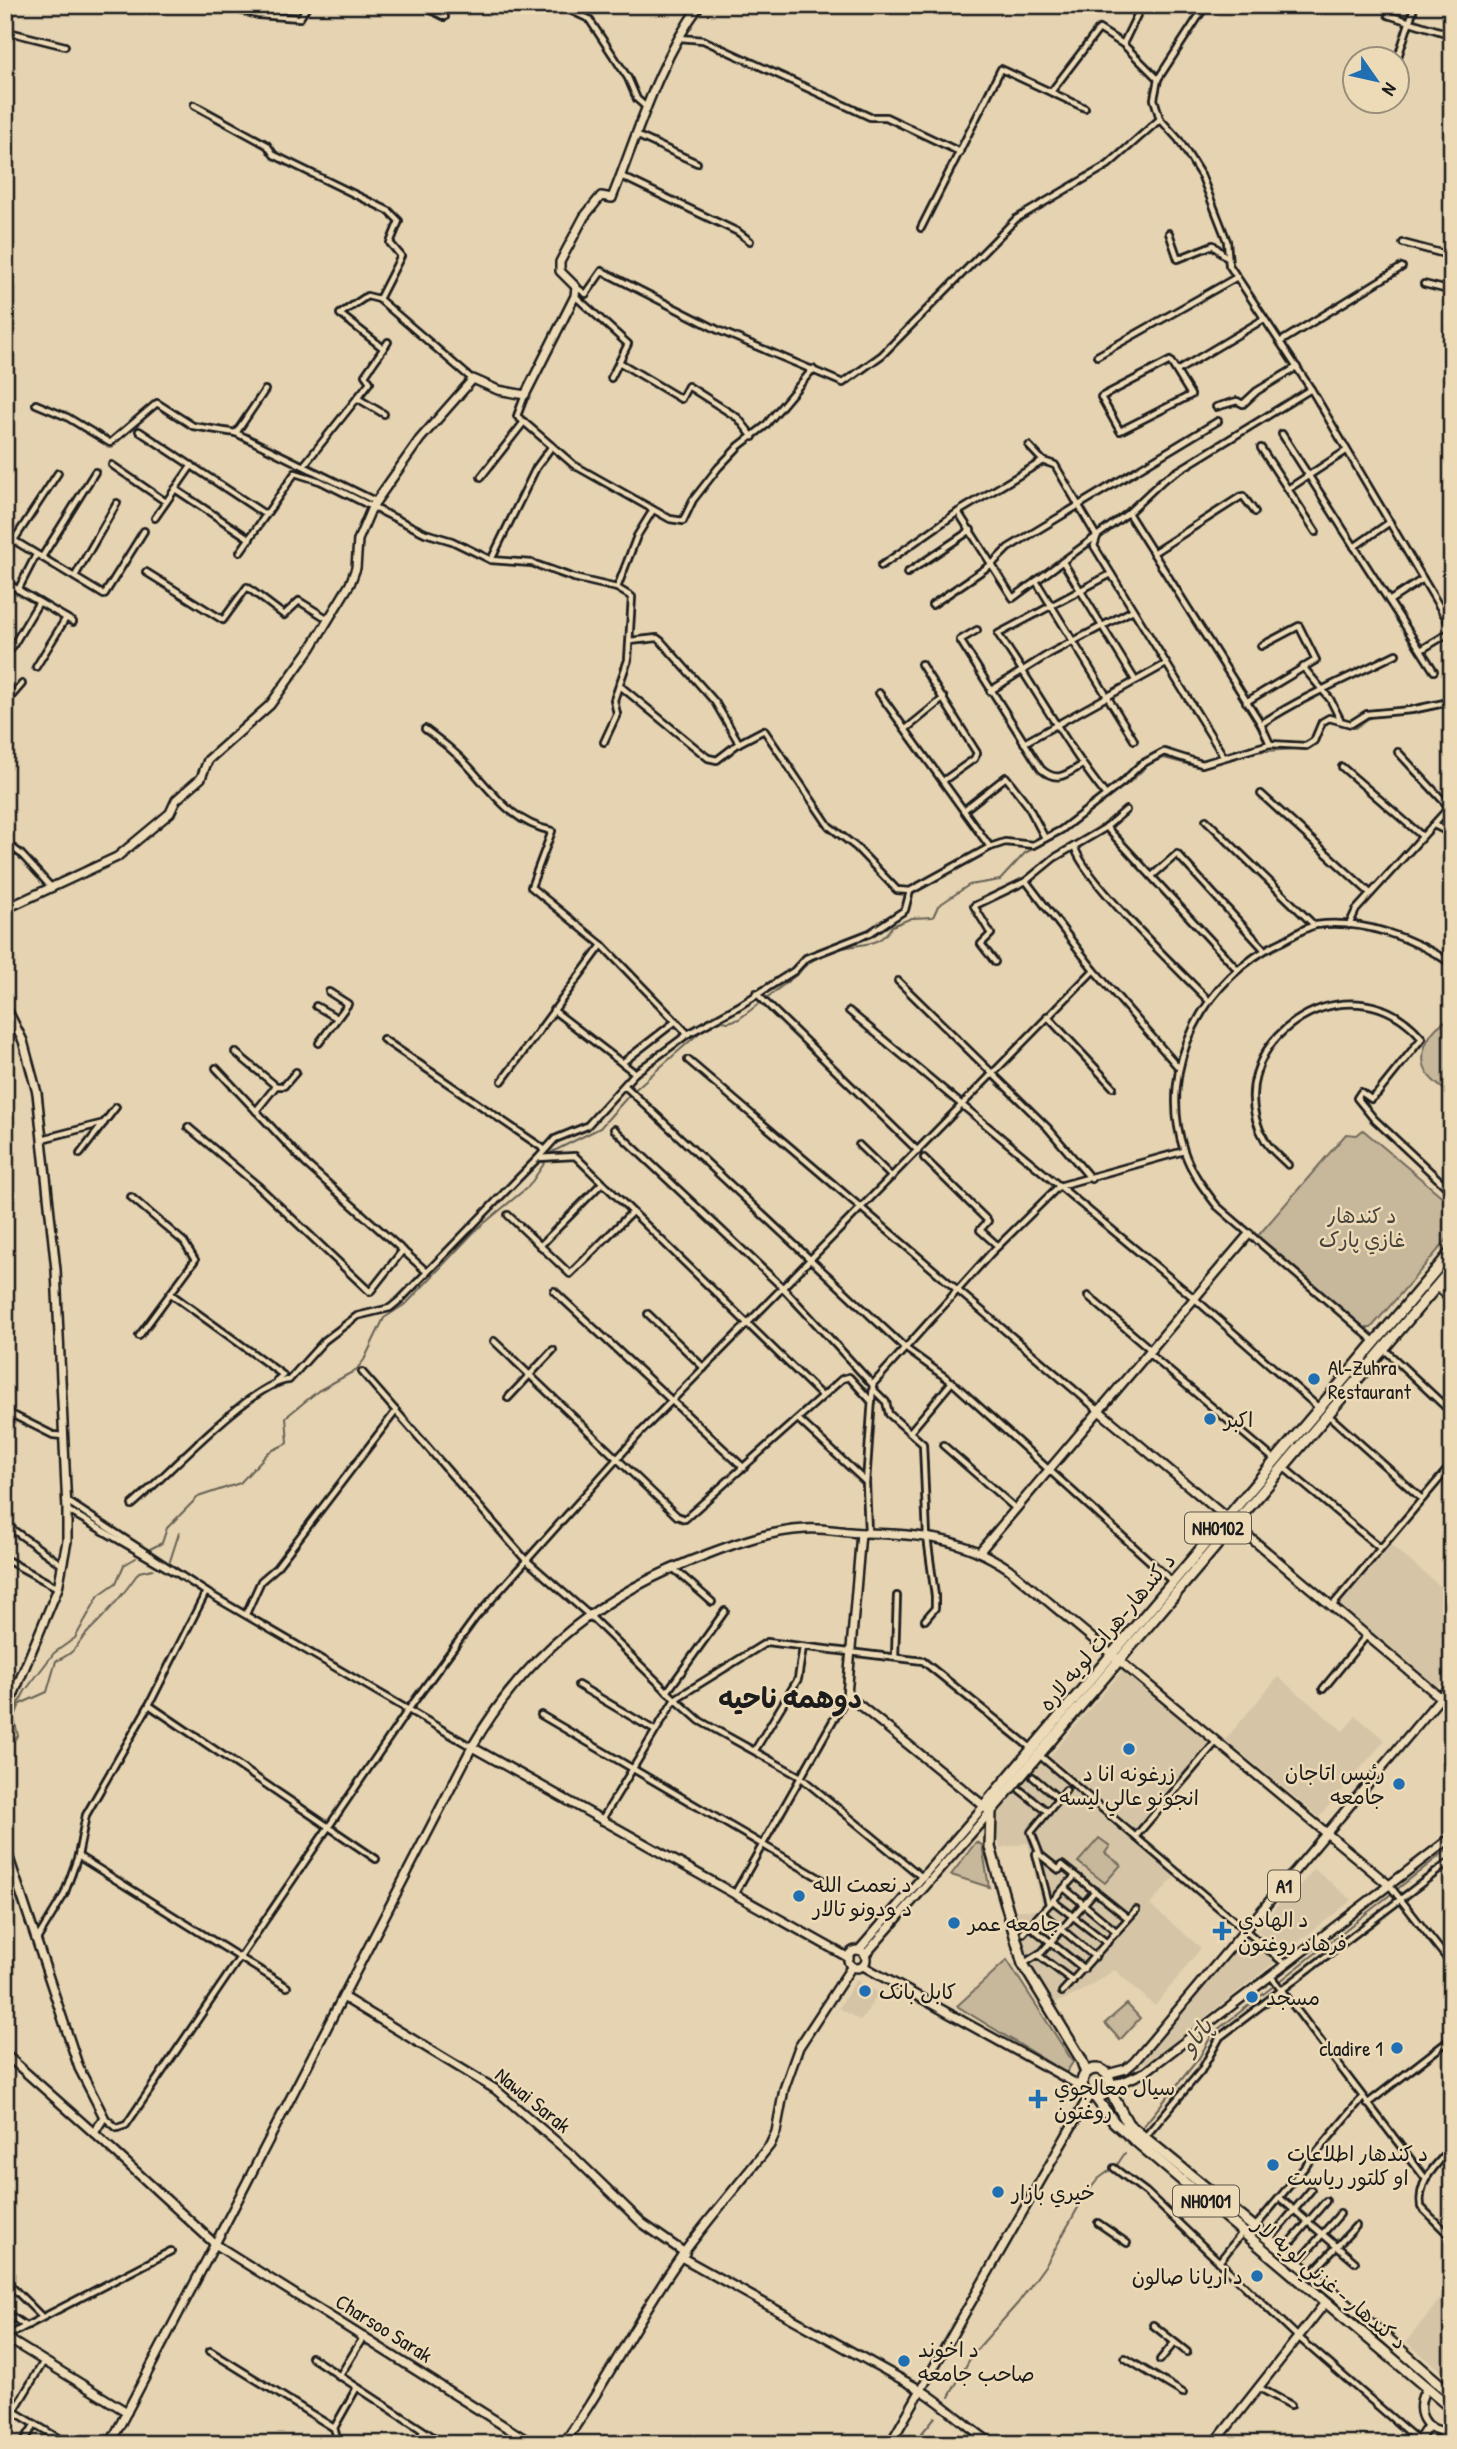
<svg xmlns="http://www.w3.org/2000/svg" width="1457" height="2449" font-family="'Patrick Hand','Playpen Sans Arabic',sans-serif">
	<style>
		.built { fill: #d5c5a6 }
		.green { fill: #c7b89c; stroke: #726a5c; stroke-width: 2 }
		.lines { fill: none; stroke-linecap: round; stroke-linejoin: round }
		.stream { stroke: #686254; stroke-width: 2 }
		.street-casing { stroke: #1c1c1c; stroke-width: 10 }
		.secondary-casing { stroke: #1c1c1c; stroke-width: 12 }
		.primary-casing { stroke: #1c1c1c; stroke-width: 12 }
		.highway-casing { stroke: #1c1c1c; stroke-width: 14 }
		.street { stroke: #eddbb8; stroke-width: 4.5 }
		.secondary { stroke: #eddbb8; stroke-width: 7 }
		.primary { stroke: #eddbb8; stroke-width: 7 }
		.highway { stroke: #eddbb8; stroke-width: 9 }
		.poi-dot { fill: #1f6fb2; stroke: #eddbb8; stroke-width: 2.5 }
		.labels { text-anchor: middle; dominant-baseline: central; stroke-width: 5; stroke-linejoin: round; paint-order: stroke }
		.shield { fill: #eddbb8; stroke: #5b554b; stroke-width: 2 }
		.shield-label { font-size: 19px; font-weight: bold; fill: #1c1c1c }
		.park-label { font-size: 21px; fill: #47433c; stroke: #eddbb8 }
		.poi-label { font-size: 21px; fill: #1c1c1c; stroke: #eddbb8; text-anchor: start }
		.street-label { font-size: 21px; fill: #1c1c1c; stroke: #eddbb8 }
		.water-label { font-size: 23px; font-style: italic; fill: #48453d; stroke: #eddbb8 }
		.district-label { font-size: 28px; font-weight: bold; fill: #1c1c1c; stroke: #eddbb8 }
	</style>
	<rect width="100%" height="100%" fill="#e5d3b2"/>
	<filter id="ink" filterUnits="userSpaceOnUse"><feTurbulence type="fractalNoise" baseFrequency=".0143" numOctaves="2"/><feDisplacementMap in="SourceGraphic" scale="14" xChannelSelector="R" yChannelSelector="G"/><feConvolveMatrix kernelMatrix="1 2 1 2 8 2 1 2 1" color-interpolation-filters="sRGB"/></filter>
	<g filter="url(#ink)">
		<g class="built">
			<polygon points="1387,1542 1452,1596 1452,1669 1436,1688 1336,1605"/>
			<polygon points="1122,1671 1209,1743 1136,1830 1050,1756"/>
			<polygon points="1278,1677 1343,1731 1356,1716 1385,1740 1319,1817 1225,1740"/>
			<polygon points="1041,1764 1177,1874 1150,1905 1201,1948 1155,2006 1115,1970 1073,1996 1052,2004 1029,1959 1013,1910 1043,1910 1028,1843 1000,1848 994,1826 1001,1808"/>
			<polygon points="1314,1869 1352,1900 1284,1953 1257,1930 1294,1886 1298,1888"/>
			<polygon points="1249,1934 1275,1957 1275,1962 1146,2064 1142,2061"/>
			<polygon points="856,1980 878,1993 861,2021 839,2008"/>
			<polygon points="1452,2284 1452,2380 1406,2342"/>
		</g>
		<g class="green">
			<path d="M1452,1018V1096C1444,1089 1432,1082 1427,1073C1416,1051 1431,1026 1452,1018Z"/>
			<polygon points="1363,1130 1452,1205 1452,1234 1371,1328 1365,1328 1257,1237 1346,1134 1357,1135"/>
			<polygon points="1099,1838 1110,1846 1105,1853 1121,1865 1105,1883 1078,1862"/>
			<polygon points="976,1842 982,1845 989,1887 951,1875"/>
			<polygon points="1007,1960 1073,2062 1066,2073 957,2006"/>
			<polygon points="1127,2004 1140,2018 1120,2040 1105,2023"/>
		</g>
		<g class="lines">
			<g class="stream">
				<polyline points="1384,715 1413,714 1452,705"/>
				<polyline points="1252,752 1310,748 1329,721 1355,728 1372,716"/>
				<polyline points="1108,796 1128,784 1150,763 1164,758 1201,768 1243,754"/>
				<path d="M717,1020L728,1022L739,1019L799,973C807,960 833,949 848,947C868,943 881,945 892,926L912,918L933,917L938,906L969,885L1000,880L1025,853L1062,834L1101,802"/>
				<polyline points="148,1550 162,1543 167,1528 198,1497 240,1483 269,1452 288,1443 286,1417 318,1391 356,1370 364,1360 384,1318 407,1303 476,1230 529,1186 552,1152 600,1128 631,1093 707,1026"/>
				<polyline points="170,1561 179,1533"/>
				<polyline points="5,1730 25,1691 54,1653 75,1638 99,1595 116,1583 124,1565 136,1558"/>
				<path d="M5,1748L18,1736L14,1719L20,1704L47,1692L56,1661C78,1651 74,1647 88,1632C108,1613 123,1595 139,1572L153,1569"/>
				<polyline points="1279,1982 1452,1846"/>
				<polyline points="1142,2128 1199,2058 1213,2033 1275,1985"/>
				<polyline points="949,2397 972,2355 1018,2303 1047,2263 1084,2197 1098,2179 1117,2165 1125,2153"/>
				<polyline points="913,2444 935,2417"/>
			</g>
			<g class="street-casing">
				<g id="street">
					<polyline points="219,5 258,15 300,18 308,5"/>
					<polyline points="421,5 445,17"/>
					<polyline points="559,5 589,19 628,78 637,99 646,107"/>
					<polyline points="1206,5 1158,79 1154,99 1160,119 1179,140 1202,177 1227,241 1229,265 1311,389 1452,628"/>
					<polyline points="1388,15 1452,35"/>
					<polyline points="5,31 65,46"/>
					<polyline points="680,38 703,40 870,117 886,117 960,152"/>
					<polyline points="1123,44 1142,5"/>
					<polyline points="1397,60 1415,5"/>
					<polyline points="1051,92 1099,29 1123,44 1158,79"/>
					<polyline points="194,105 267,145 274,155 389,211 399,221 390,243 401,256 379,299 472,379"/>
					<polyline points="636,135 697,163"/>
					<polyline points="621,176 738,232 750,241"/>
					<polyline points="921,228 1001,69 1085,108"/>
					<polyline points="1169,233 1178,259 1213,245 1226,257"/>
					<polyline points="1403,243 1452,256"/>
					<polyline points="1424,284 1452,291"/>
					<polyline points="576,287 586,294 602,271 718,330 843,383 882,355 1016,219 1108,165 1160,119"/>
					<polyline points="575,296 628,344 611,378"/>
					<polyline points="379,299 367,296 340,314 383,348"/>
					<polyline points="1280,342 1402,267"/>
					<polyline points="1097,356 1237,277"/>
					<polygon points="1170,361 1191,395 1120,431 1101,397"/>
					<polyline points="619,362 681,399 688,386 738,418 753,437"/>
					<polyline points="1177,371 1264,319"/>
					<polyline points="525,395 517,416 574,465 670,519 683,521 693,500 718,468 739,446 765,426 813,369"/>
					<polyline points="357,398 384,414"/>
					<polyline points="36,404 67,417 110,443 157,403 193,426 236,433 375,501"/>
					<polyline points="1216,407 1237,401 1243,404 1257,391 1297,367"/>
					<polyline points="139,431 266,515"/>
					<polyline points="236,433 265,390"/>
					<polyline points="1282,434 1434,671"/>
					<polyline points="1029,446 1043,461 1055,465 1097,537 1094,546 1224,757"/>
					<polyline points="1261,448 1316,532"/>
					<polyline points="112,465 166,502"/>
					<polyline points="304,465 370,382 365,375 388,342"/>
					<polyline points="481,477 524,422"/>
					<polyline points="175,489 250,539"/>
					<polyline points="1288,489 1346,451"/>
					<polyline points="958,512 1013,598 1128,513 1163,480 1311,389"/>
					<polyline points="1128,513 1261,724 1270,744"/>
					<polyline points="155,518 192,465"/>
					<polyline points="5,535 104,595 144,531"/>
					<polyline points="14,540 58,473"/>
					<polyline points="1354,547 1390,522"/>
					<polyline points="240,552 295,473 320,481 425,533 452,541 491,560 532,563 574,578 617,588 632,597 628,660 614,700 617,714 604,742"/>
					<polyline points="1153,553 1240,497 1243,496 1255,512"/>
					<polyline points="42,557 95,472"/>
					<polyline points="491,560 536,468 552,446"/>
					<polyline points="1063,562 1135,680"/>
					<polyline points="881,566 958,512 1043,461"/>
					<polyline points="146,572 223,620 247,587 284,615 299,601 328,619"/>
					<polyline points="907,573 971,530"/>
					<polyline points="75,576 117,503"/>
					<polyline points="1036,581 1134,740"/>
					<polyline points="5,582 73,622"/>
					<polyline points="617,588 637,536 653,510"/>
					<polyline points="18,590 36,555"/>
					<polyline points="5,597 12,586"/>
					<polyline points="1389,601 1423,579"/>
					<polyline points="932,605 992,564 1008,548 1218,421"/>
					<path d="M977,630L960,640L1041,769C1057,783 1065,775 1082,765"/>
					<polyline points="630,641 657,638 661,641 715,702 739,743 764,730 829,826 856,847 897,890 910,891 990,847 1005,842 1033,845 1061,830 1123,782 1140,765 1164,752 1202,764 1270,744 1306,746 1314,741 1322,722 1329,718 1351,724 1367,714 1411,710 1449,702"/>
					<polyline points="11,649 39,602"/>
					<polyline points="1421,650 1452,631"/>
					<polyline points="921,664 977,753 974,759 943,781"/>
					<polyline points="36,667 66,618"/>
					<polyline points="1303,667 1330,699 1340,719"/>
					<polyline points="619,685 708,758 717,760 739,743"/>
					<polyline points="990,691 1049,654 1133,610"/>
					<polyline points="879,693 990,847"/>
					<polyline points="1452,695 1449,702 1452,723"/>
					<polyline points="5,696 9,699 22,684"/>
					<polyline points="1246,702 1316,660 1299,626 1261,646"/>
					<path d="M1261,724C1304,696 1350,677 1396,654"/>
					<path d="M425,729C441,741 457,753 471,769C496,797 514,823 552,831L531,887L602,945L688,1034"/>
					<polyline points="906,729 944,698"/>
					<polyline points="1024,743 1166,664"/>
					<polyline points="1398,752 1449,807"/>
					<polyline points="1342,767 1422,836"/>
					<path d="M1105,794C1065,744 1035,687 998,634L1111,574"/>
					<polyline points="1261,794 1370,893"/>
					<polyline points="964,810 1006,777 1027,804 1045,838"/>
					<polyline points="1206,820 1314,925"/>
					<polyline points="1434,825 1452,834"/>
					<polyline points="1106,827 1236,968"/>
					<polyline points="5,842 21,854 51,887"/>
					<path d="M1075,848C1086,882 1178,969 1208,1000"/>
					<polyline points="1152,876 1177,854 1263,948"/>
					<polyline points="1026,881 1094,970 1179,1068"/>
					<polyline points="1349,925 1356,910 1452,804"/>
					<polyline points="995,962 981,944 991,934 974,906 1026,881 1054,858 1105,828 1126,810"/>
					<polyline points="898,981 1047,1127 1091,1179"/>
					<polyline points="756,993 918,1151"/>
					<polyline points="316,1006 337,1018"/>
					<polyline points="553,1010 635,1073"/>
					<polyline points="849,1011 1194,1298 1319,1408"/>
					<polyline points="1047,1016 1113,1087"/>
					<polyline points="383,1039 544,1149"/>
					<polyline points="319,1043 348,1004 329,992"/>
					<polyline points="235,1052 276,1086"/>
					<polyline points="688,1060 1098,1410"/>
					<polyline points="622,1063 676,1021"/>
					<polyline points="216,1068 306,1164 427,1272"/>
					<polyline points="502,1081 602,945"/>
					<polyline points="625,1086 905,1348 952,1382 1174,1583"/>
					<polyline points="256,1111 276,1086 284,1086 296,1072"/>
					<polyline points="188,1127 257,1185 370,1292 403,1250"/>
					<polyline points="614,1129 783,1288 872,1384"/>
					<polyline points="42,1139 104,1123"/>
					<polyline points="859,1145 892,1177"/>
					<polyline points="80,1154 116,1107"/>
					<polyline points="539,1157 555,1139 587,1126 635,1073 688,1034 739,1006 794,971 806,958 870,933 905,910 910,891"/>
					<polyline points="924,1158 988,1221 980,1230 998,1246"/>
					<path d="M1288,1165C1281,1158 1271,1150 1266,1142C1210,1047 1348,950 1422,1038L1377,1094L1371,1099L1361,1092L1357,1098L1374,1119L1452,1192"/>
					<polyline points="131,1197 184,1242 195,1260 139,1336"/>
					<polyline points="508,1215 570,1274 632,1212"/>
					<polyline points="540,1246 602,1183"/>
					<polyline points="1437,1287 1452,1301"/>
					<polyline points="554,1291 744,1468"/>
					<polyline points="171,1294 283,1375 277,1380"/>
					<polyline points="1088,1296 1150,1349"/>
					<polyline points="648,1314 704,1368"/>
					<polyline points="494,1341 677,1516 685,1519 842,1379 849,1377 872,1402"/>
					<path d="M1374,1341L1217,1206C1204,1189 1191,1172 1184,1151C1156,1066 1205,976 1283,941C1293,936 1305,927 1316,925C1363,919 1414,938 1452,964"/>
					<polyline points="1384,1349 1452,1413"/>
					<polyline points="1148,1353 1275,1460"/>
					<polyline points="362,1372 525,1559 589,1615 675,1699 700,1721 799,1776 923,1878"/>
					<polyline points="873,1389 886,1402 889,1414 923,1444 927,1537 935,1596 935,1608 925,1620"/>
					<polyline points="508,1398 553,1350"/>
					<polyline points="5,1411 53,1435 63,1436"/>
					<polyline points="1327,1414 1422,1499"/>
					<polyline points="798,1419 866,1482"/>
					<polyline points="910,1432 952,1382"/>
					<polyline points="943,1445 1015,1508"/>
					<polyline points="1282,1466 1380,1548"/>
					<polyline points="67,1501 206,1592 472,1747"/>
					<path d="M132,1505C164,1478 252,1382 289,1380L324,1341L357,1316L390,1308L401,1299L538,1158L575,1156L822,1396"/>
					<polyline points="67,1510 174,1572"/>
					<polyline points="5,1524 62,1565"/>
					<polyline points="868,1533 866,1483 873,1384 991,1253 1059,1186 1184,1151"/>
					<polyline points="5,1559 58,1588"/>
					<polyline points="673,1568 712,1602"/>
					<polyline points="1332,1606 1452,1464"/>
					<polyline points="246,1614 261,1581 276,1568 396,1411"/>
					<polyline points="895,1657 897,1596"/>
					<polyline points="578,1685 654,1730"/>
					<polyline points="1323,1689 1367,1635"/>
					<polyline points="667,1692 725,1611"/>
					<polyline points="149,1705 376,1859"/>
					<polyline points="541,1715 828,1883"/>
					<polyline points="755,1750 798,1679 803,1647"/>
					<polyline points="1038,1754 1285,1964"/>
					<polyline points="1033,1777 1059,1799"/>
					<polyline points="1020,1790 1048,1812"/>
					<polyline points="1066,1790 1031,1832 1040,1855 1059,1870 1062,1865 1128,1918"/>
					<polyline points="601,1821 675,1699 767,1642 923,1661 1031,1748"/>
					<polyline points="1136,1836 1216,1742"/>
					<polyline points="1036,1854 1049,1904"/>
					<polyline points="78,1856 287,1987"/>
					<polyline points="1390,1886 1452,1965"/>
					<polyline points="1064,1888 1117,1932"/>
					<polyline points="734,1895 847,1696"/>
					<polyline points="1053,1901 1107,1943"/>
					<polyline points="1042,1913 1095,1957"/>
					<polyline points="1030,1926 1084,1969"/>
					<polyline points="1023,1933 1075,1876"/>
					<polyline points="36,1941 64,1895 78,1856 86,1815 149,1705 206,1592"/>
					<polyline points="1038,1955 1073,1981"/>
					<polyline points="1023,1964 1042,1952 1095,1891"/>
					<polyline points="1270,1975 1425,2178"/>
					<polyline points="1062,1992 1136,1910"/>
					<polyline points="1367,2104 1452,2038"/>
					<polyline points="104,2117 117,2128 126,2125 408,1710 476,1617 641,1432 1094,970"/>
					<polyline points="1145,2137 1201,2071 1220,2037 1452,1860"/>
					<path d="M1452,2147C1436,2165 1417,2181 1421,2207L1452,2238"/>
					<polyline points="1114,2168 1146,2192 1297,2336 1422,2444"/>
					<polyline points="1280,2198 1355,2262"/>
					<polyline points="1098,2223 1127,2243"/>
					<polyline points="1255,2227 1362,2098"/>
					<polyline points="1269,2240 1311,2190"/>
					<polyline points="1283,2251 1326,2201"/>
					<polyline points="1219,2262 1242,2233"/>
					<polyline points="1297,2263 1340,2214"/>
					<polyline points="1311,2274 1356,2226"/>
					<polyline points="5,2280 41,2316"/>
					<polyline points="5,2312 24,2325"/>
					<polyline points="1153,2325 1187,2352"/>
					<polyline points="7,2336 171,2251"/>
					<polyline points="210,2351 334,2428"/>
					<polyline points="311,2357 444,2444"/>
					<polyline points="1125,2358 1183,2393"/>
					<polyline points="1160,2360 1174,2343"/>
					<polyline points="339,2377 364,2336"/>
					<polyline points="1258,2387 1291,2405"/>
					<polyline points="5,2406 68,2444"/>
					<polyline points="14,2411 44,2361"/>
					<polyline points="1327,2440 1333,2444"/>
					<polyline points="22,2444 35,2424"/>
					<polyline points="339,2444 334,2428 356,2389"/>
					<polyline points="416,2444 423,2432"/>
				</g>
			</g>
			<g class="secondary-casing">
				<g id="secondary">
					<path d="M5,909L117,857L170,813L176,800L201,778L208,760L270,705L311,648L350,584L356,568L358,540L372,507L420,439L473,379L498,390L525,395L575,296L576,287L560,271V262L584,217L601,196L612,198C638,133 658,62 700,5"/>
					<polyline points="5,1005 23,1041 37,1093 56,1270 67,1510 67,1541 58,1588 5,1715"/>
					<polyline points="1098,1410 1452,1707"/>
					<polyline points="981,1550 1249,1234"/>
					<path d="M472,1747C527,1651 605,1592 708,1554C739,1542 771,1531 805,1529C824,1527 844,1533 863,1533C918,1534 962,1537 1009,1569L1389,1885"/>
					<polyline points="5,1846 79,2068 104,2117 94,2133 215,2244 472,1747 849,1958"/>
					<polyline points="859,1950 984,1806 847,1695 861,1533"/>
					<circle cx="857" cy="1959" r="9"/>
					<polyline points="865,1955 991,1811"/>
					<polyline points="863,1966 1082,2087"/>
					<polyline points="343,1997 495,2089 573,2156 642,2223 685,2253"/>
					<polyline points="5,2054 94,2133"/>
					<path d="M681,2257L921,2390C947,2406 967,2427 993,2444"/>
					<polyline points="5,2337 127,2412"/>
					<path d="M1427,2388C1412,2409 1424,2435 1452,2431"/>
					<polyline points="110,2444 215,2244 533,2444"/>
					<path d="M563,2444C606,2385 637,2318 680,2258C708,2219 741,2182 770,2145L776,2132L784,2089L799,2047L852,1966"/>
					<polyline points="890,2444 1089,2096"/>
					<polyline points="1214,2444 1325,2303"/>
					<polyline points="1416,2444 1428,2426"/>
				</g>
			</g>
			<g class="primary-casing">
				<g id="primary">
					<polyline points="1107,2074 1126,2069 1134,2062 1452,1684"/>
					<polyline points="1110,2084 1123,2082 1145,2072 1452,1837"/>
				</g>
			</g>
			<g class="highway-casing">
				<g id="highway">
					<polyline points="991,1811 984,1806 1452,1251"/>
					<circle cx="1096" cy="2083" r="14"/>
					<polyline points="1086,2073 1081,2059 1023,1964 990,1847 991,1811 1452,1268"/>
					<polyline points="1109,2089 1128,2124 1337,2295 1452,2395"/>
					<polyline points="1095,2097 1114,2122 1132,2138 1452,2409"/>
				</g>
			</g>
			<use href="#street" class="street"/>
			<use href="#secondary" class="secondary"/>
			<use href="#primary" class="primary"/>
			<use href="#highway" class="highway"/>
		</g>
	</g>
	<g class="poi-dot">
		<circle cx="1314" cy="1379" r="7"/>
		<circle cx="1210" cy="1419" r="7"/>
		<circle cx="1129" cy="1749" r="7"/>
		<circle cx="1399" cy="1784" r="7"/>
		<circle cx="799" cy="1896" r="7"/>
		<circle cx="954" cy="1923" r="7"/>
		<path d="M1218.5 1920.5h7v7h7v7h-7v7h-7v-7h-7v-7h7z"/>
		<circle cx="865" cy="1991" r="7"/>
		<circle cx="1252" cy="1997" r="7"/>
		<circle cx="1397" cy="2048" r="7"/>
		<path d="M1034.5 2088.5h7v7h7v7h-7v7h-7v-7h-7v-7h7z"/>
		<circle cx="1273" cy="2165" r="7"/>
		<circle cx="998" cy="2192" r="7"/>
		<circle cx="1257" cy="2276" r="7"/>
		<circle cx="904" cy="2361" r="7"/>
	</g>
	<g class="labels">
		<g class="shield">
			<rect x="1185" y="1512.5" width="66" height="31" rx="5"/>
			<rect x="1268" y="1870.5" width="32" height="31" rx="5"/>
			<rect x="1173" y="2185.5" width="66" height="31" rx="5"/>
		</g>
		<g class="shield-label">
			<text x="1218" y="1528">NH0102</text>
			<text x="1284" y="1886">A1</text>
			<text x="1206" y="2201">NH0101</text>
		</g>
		<g class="park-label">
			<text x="1362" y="1215">د کندهار<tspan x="1362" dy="24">غازي پارک</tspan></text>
		</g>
		<g class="poi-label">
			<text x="1328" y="1367">Al-Zuhra<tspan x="1328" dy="24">Restaurant</tspan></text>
			<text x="1224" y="1419">اکبر</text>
			<text x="1385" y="1772" text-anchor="end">رئيس اتاجان<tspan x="1385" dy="24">جامعه</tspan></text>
			<text x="1129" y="1773" text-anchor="middle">زرغونه انا د<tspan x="1129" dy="24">انجونو عالي لیسه</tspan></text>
			<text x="813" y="1884">د نعمت الله<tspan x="813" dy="24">د ودونو تالار</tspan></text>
			<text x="1238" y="1919">د الهادي<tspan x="1238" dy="24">فرهاد روغتون</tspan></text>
			<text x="968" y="1923">جامعه عمر</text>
			<text x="879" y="1991">کابل بانک</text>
			<text x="1266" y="1997">مسجد</text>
			<text x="1383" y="2048" text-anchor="end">cladire 1</text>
			<text x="1054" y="2087">سيال معالجوي<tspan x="1054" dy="24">روغتون</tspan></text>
			<text x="1287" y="2153">د کندهار اطلاعات<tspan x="1287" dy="24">او کلتور رياست</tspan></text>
			<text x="1012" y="2192">خیري بازار</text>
			<text x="1243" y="2276" text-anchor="end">د اریانا صالون</text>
			<text x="918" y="2349">د اخوند<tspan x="918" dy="24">صاحب جامعه</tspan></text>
		</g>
		<g class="street-label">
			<text transform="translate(1107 1632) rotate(-50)">د کندهار-هرات لويه لاره</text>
			<text transform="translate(533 2100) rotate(39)">Nawai Sarak</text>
			<text transform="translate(1330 2283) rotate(40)">د کندهار - غزني لويه لار</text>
			<text transform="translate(384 2328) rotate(32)">Charsoo Sarak</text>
		</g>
		<g class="water-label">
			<text transform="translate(1196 2036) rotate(-52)">پاتاو</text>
		</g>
		<g class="district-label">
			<text x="790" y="1698">دوهمه ناحیه</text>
		</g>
	</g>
	<rect width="1457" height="2449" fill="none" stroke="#eddbb8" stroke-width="28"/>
	<rect x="14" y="14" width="1429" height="2421" fill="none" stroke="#1c1c1c" stroke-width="2.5" filter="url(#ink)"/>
	<g transform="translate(1376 80) rotate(124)"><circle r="33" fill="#eddbb8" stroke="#998f7a" stroke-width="2"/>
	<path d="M0-5L12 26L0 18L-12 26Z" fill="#1f6fb2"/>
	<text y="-10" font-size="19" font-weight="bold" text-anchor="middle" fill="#1c1c1c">N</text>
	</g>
</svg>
